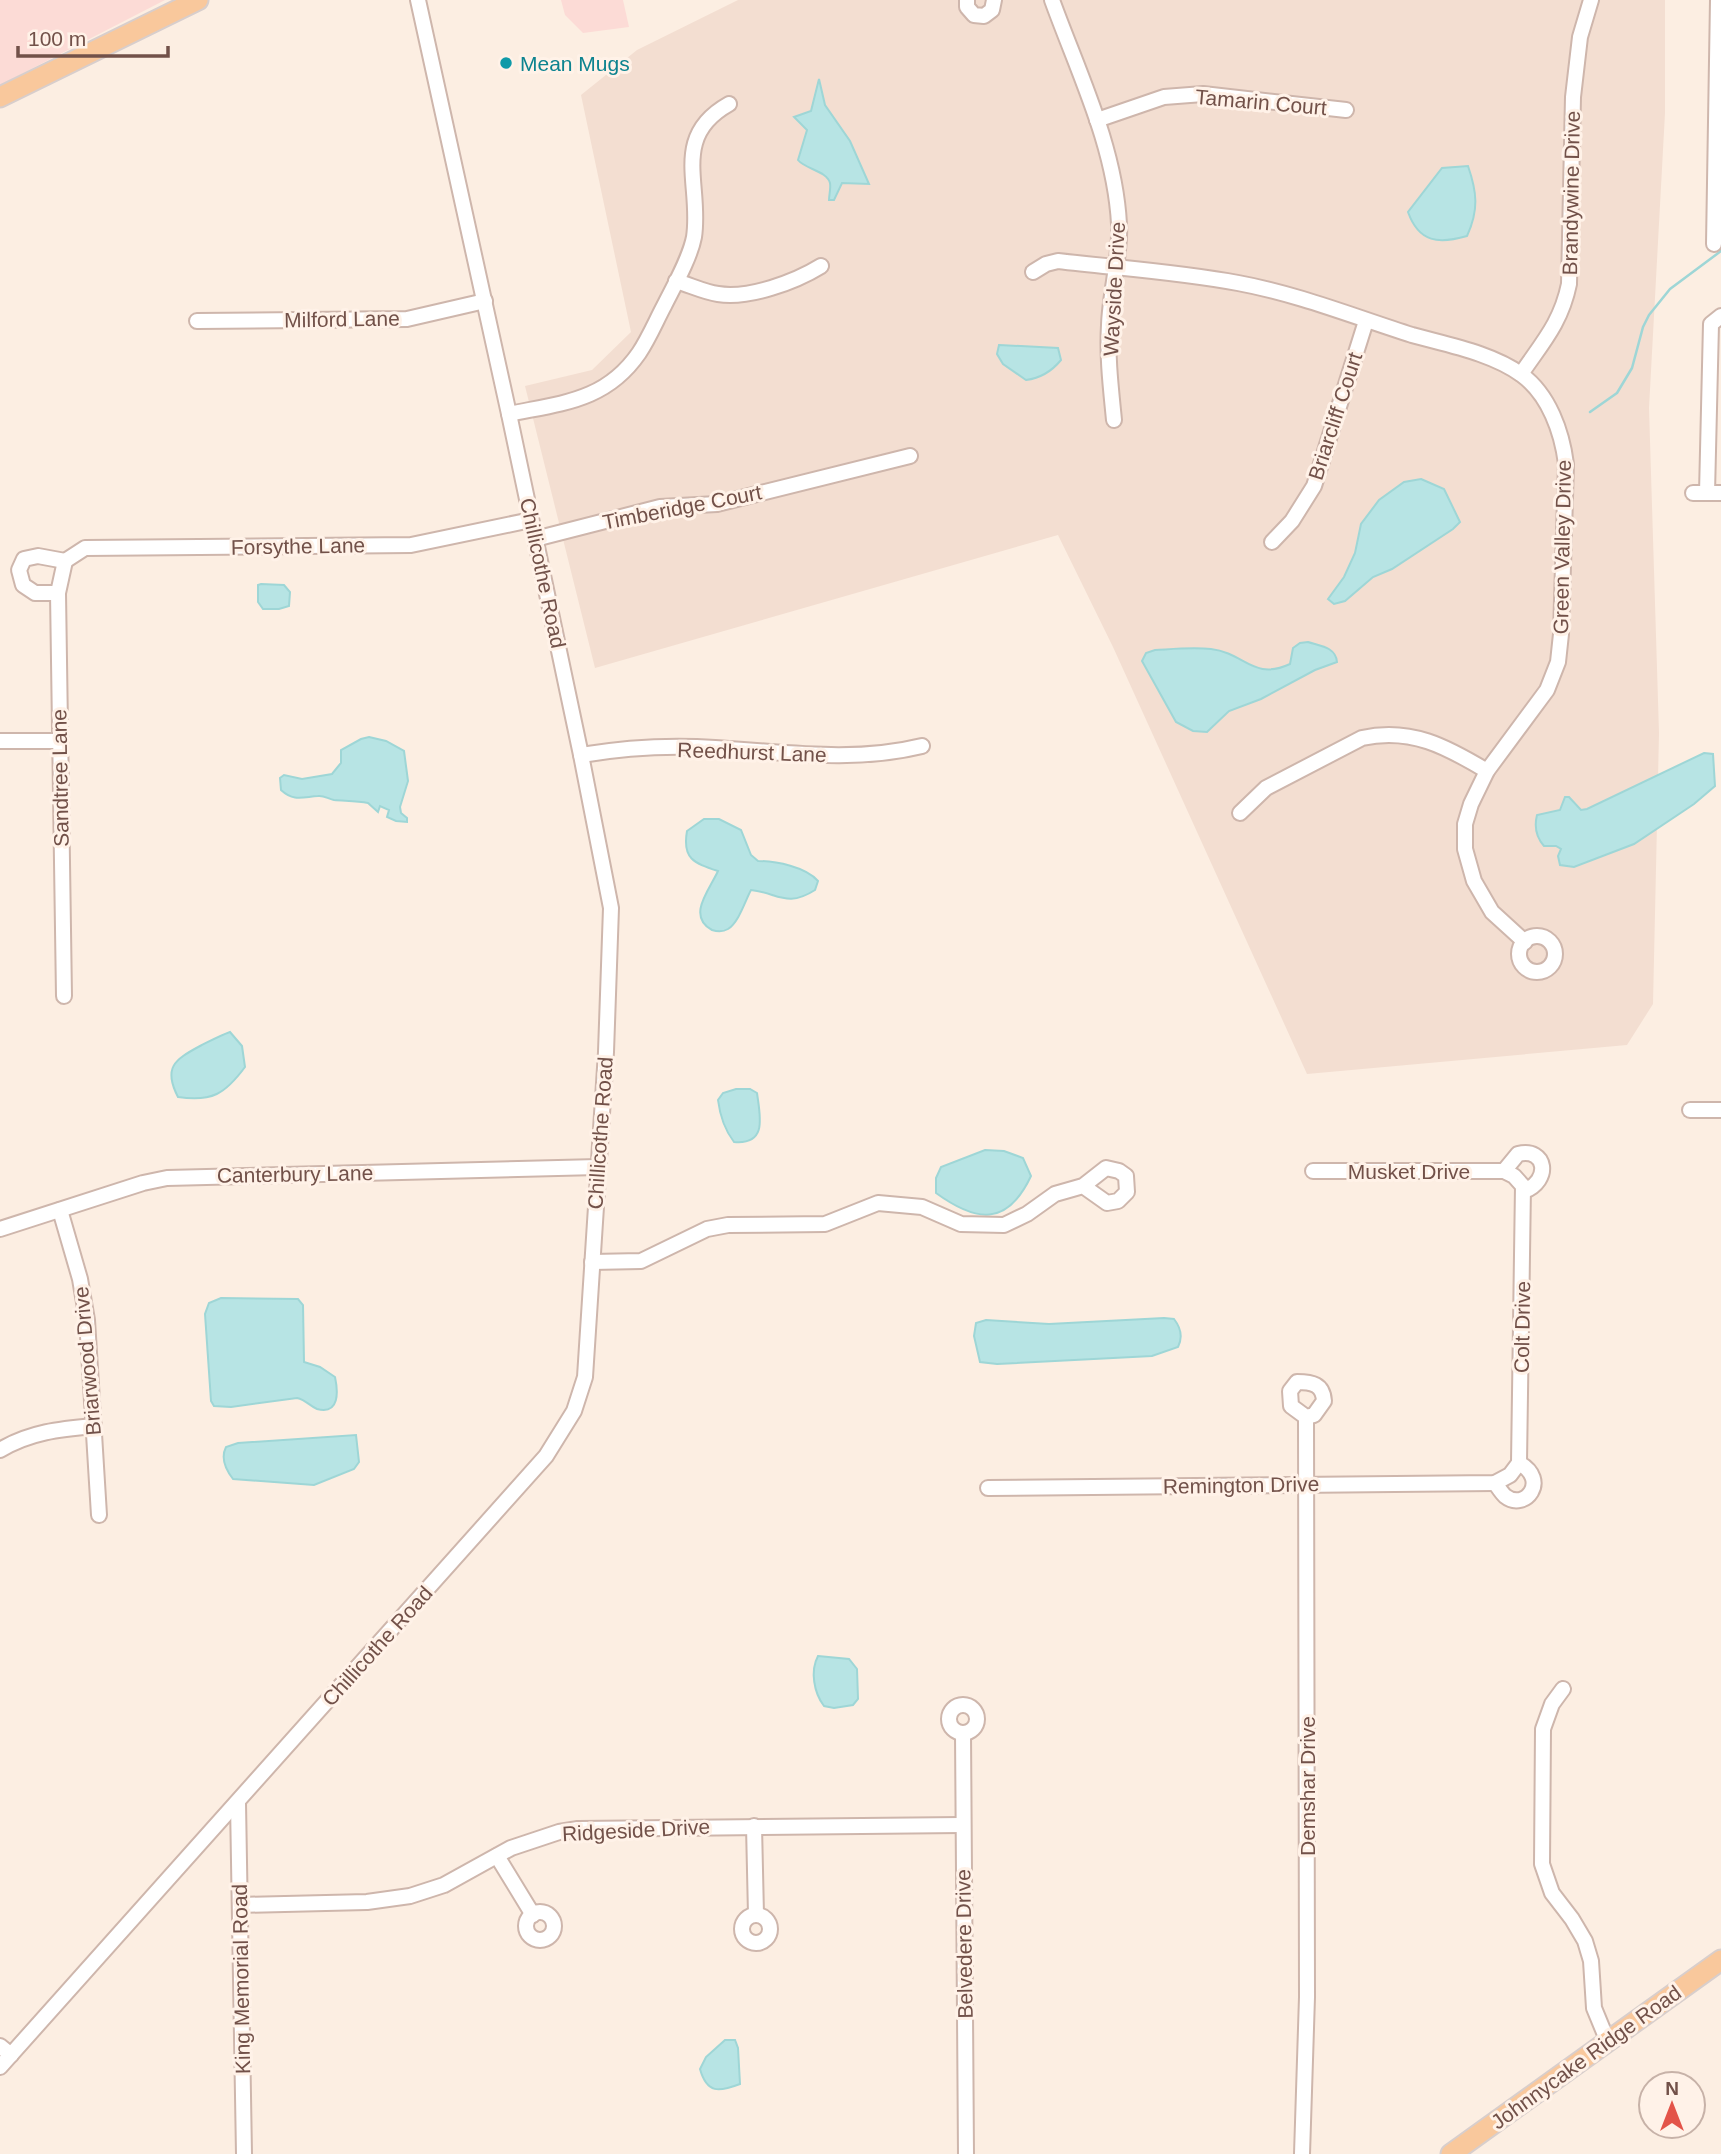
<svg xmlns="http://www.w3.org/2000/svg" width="1721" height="2154" font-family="Arial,sans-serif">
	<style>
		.residential { fill: #f3ded1 }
		.commercial { fill: #fcdbd6 }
		.water { fill: #b7e4e4; stroke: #9ed6d6; stroke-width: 2 }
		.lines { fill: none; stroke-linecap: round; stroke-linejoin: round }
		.stream { stroke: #9ed6d6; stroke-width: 2.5 }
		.minor-casing { stroke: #ceb6ac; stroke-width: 18 }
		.major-casing { stroke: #d8cecc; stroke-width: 23 }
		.minor { stroke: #fff; stroke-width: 14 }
		.major { stroke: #f9c89c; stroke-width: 19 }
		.culture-dot { fill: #0f9aa8; stroke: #fff2e8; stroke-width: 2.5 }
		.labels { text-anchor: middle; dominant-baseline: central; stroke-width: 6; stroke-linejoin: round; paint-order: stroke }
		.culture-label { font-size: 21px; fill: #0d838f; stroke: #fff2e8; text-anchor: start }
		.street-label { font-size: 21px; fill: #725149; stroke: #fff2e8 }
	</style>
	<rect width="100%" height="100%" fill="#fceee2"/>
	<polygon class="residential" points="738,0 1665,0 1665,113 1649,408 1659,733 1653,1004 1627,1045 1307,1074 1113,647 1058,535 595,668 525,386 592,370 631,332 581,95 637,50"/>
	<g class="commercial">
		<polygon points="0,0 165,0 0,85"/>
		<polygon points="561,0 623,0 629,27 583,33 565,15"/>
	</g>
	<g class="water">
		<path d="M819,79L825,105L850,141L869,184L842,183L834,200H829C829,195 831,188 830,183C827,171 805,169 798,160L807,130L794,117L811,111Z"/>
		<path d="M1468,166C1477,192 1479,210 1467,236C1439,244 1419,243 1408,212L1442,168Z"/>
		<path d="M999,345L1058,348L1061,360C1052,371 1041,378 1026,380L1003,364L997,354Z"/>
		<polygon points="1421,479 1444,489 1460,522 1453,529 1392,569 1373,577 1345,601 1334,604 1328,599 1344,577 1355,553 1361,524 1379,500 1404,482"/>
		<polygon points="261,584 284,585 290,592 289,606 279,609 263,609 258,602 258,585"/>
		<path d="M1308,642C1320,646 1336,647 1337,662L1315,670L1261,699L1229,711L1207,732L1193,731L1176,722L1142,661L1146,653L1155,650C1173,649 1193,647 1211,649C1245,653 1253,681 1290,664L1293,648L1300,643Z"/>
		<path d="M369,737L386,741L404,751L408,781L400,807L401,813L407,818V822L396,821L387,817L389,810L380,806L378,812L368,803C357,801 345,801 334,800C329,799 323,795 318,796C303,797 294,802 281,790L280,778L284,775L302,779L332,774L341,763V750L361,739Z"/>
		<path d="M1704,753L1713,754L1715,786L1694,804L1634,844L1574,867L1560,865L1558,856L1561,849L1556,846H1544C1536,837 1534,827 1537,815L1560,810L1565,797H1569L1581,810L1587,809Z"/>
		<path d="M704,819H719L741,830L751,855L758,861C776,861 806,867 818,881L815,890C787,908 778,893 751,890C745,901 739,922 728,929C723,932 718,932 712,930C686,916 710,889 718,871C694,863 682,859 687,831Z"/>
		<path d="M230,1032L242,1046L245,1067C225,1094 212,1102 178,1097C163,1068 174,1060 200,1046C210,1041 219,1036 230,1032Z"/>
		<path d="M736,1089H750L757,1093C760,1116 768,1145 734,1142C724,1129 720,1116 718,1100L723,1093Z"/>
		<path d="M985,1150L1004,1151L1023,1158L1031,1176C1007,1227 976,1222 936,1193V1178L941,1167Z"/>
		<path d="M221,1298L298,1299L303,1305L304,1362L320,1367L335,1377C338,1391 340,1415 317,1409C310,1406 306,1400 297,1398L231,1407L214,1406L211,1401L205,1314L209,1303Z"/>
		<path d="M1164,1318L1174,1319C1181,1328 1183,1337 1178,1347L1152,1356L997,1364L980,1362L974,1336L976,1323L986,1320L1049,1324Z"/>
		<path d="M356,1435L359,1462L354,1469L314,1485L233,1479C226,1470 220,1459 226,1447L238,1443Z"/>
		<path d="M818,1656L849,1659L857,1669L858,1699L853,1705L834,1708L824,1706C814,1693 810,1671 818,1656Z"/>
		<path d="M725,2040H735L738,2048L740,2084C719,2092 707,2094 700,2069L706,2057Z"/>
	</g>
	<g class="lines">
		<polyline class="stream" points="1590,412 1617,393 1632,368 1643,327 1649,315 1670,289 1721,251"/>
		<g class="minor-casing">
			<g id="minor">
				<polyline points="967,0 967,7 974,15 984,16 992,10 994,0"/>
				<path d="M1052,0C1078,72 1115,146 1119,224C1121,254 1110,293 1109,325C1107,357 1111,389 1114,420"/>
				<polyline points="1097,120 1164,97 1203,94 1346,110"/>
				<polyline points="1714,244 1718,0"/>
				<path d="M1033,272L1046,264L1058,261C1118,268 1179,272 1238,283C1298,294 1355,317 1412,335C1448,345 1492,353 1522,375C1549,395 1562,432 1566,464L1561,634L1558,662L1547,690L1487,771L1471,804L1465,824V849L1474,881L1492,912L1525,942"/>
				<path d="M676,281C690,285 704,292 718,294C749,299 795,282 821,266"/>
				<polyline points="197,321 407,319 485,301"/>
				<path d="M1521,374C1542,343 1561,323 1569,284L1573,97L1580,37L1591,0"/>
				<path d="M509,414C562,403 606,401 639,353C649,338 656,321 664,306C674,286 690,258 694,237C702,185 670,137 729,104"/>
				<polyline points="1693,493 1721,493"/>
				<polyline points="1707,493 1711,324 1721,316"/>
				<polyline points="535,539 660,507 717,504 910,456"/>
				<polyline points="1272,542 1292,521 1314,486 1366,321"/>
				<polyline points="65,561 85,548 411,545 531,520"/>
				<polyline points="58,593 35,593 23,585 19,570 24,559 38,556 65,561"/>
				<polyline points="0,741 60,741"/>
				<path d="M581,755C623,748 672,745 715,748C784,752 853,763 922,746"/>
				<path d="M1240,813L1266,788L1362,738C1411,727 1447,747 1487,771"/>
				<circle cx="1537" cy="954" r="18"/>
				<polyline points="64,996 58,593 65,561"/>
				<polyline points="1690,1110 1721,1110"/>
				<path d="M1504,1171L1518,1154C1547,1147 1551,1181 1524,1191"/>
				<polyline points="60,1210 80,1279 87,1320 99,1515"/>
				<polyline points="0,1229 143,1183 167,1178 598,1167"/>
				<polyline points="592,1262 641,1261 707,1229 728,1225 825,1224 878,1203 922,1207 961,1224 1004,1225 1027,1214 1055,1194 1083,1186 1106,1168 1119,1171 1126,1176 1127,1192 1118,1201 1107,1203 1083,1186"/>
				<path d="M1297,1382C1312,1382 1323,1384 1324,1401L1314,1415L1306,1417L1291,1406L1290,1391Z"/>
				<path d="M0,1450C30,1432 60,1429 94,1426"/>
				<path d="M1495,1483C1498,1487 1501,1492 1505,1496C1525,1512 1550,1480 1519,1463"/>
				<polyline points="988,1488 1495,1483 1510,1475 1519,1463 1523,1186 1514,1176 1504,1171 1313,1171"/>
				<polyline points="1563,1689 1552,1704 1543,1729 1542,1864 1552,1893 1572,1919 1585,1941 1591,1961 1594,2008 1608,2042"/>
				<circle cx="963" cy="1719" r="14"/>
				<polyline points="963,1733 966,2154"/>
				<polyline points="238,1803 244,2154"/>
				<polyline points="754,1826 756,1915"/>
				<polyline points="497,1856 533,1915"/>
				<polyline points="240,1905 367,1902 410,1896 444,1885 511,1848 559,1832 578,1829 962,1825"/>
				<circle cx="540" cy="1926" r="14"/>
				<circle cx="756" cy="1929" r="14"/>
				<polyline points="0,2046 11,2055"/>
				<polyline points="0,2067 546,1456 574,1411 585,1377 606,1052 611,908 581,755 509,414 418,0"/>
				<polyline points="1302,2154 1307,1997 1306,1417"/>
			</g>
		</g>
		<g class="major-casing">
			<g id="major">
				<polyline points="0,97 198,0"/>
				<polyline points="1451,2154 1721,1960"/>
			</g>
		</g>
		<use href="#minor" class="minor"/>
		<use href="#major" class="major"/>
	</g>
	<circle class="culture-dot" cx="506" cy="63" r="7"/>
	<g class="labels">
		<g class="culture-label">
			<text x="520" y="63">Mean Mugs</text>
		</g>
		<g class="street-label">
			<text transform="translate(1261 102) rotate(5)">Tamarin Court</text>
			<text transform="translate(1571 193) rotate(-89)">Brandywine Drive</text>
			<text transform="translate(1114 289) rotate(-87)">Wayside Drive</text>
			<text transform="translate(342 319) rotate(-1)">Milford Lane</text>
			<text transform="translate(1335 416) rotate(-72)">Briarcliff Court</text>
			<text transform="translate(682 507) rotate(-11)">Timberidge Court</text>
			<text transform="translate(298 546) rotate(-1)">Forsythe Lane</text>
			<text transform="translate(1562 547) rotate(-89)">Green Valley Drive</text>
			<text transform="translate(543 573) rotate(78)">Chillicothe Road</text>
			<text transform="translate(752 752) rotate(2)">Reedhurst Lane</text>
			<text transform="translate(60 778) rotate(-91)">Sandtree Lane</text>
			<text transform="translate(600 1133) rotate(-86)">Chillicothe Road</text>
			<text x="1409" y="1171">Musket Drive</text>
			<text transform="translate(295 1174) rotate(-1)">Canterbury Lane</text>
			<text transform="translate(1522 1327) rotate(-89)">Colt Drive</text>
			<text transform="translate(87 1361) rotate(-95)">Briarwood Drive</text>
			<text transform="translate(1241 1485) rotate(-1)">Remington Drive</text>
			<text transform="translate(377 1646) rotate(-48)">Chillicothe Road</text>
			<text transform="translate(1307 1786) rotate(-90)">Demshar Drive</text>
			<text transform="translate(636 1830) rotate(-3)">Ridgeside Drive</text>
			<text transform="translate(964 1944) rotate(-91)">Belvedere Drive</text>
			<text transform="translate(241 1979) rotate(-91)">King Memorial Road</text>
			<text transform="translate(1586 2057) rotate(-36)">Johnnycake Ridge Road</text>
		</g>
	</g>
	<g transform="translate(1672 2105)"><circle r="33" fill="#fff2e8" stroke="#c7b2a8" stroke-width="2"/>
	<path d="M0-5L12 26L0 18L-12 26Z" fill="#e35449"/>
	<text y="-10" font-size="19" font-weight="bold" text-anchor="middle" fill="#725149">N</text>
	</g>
	<path d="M18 46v10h150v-10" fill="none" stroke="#725149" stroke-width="3.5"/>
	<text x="28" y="46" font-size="21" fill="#725149" stroke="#fff2e8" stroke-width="5" paint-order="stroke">100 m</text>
</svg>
